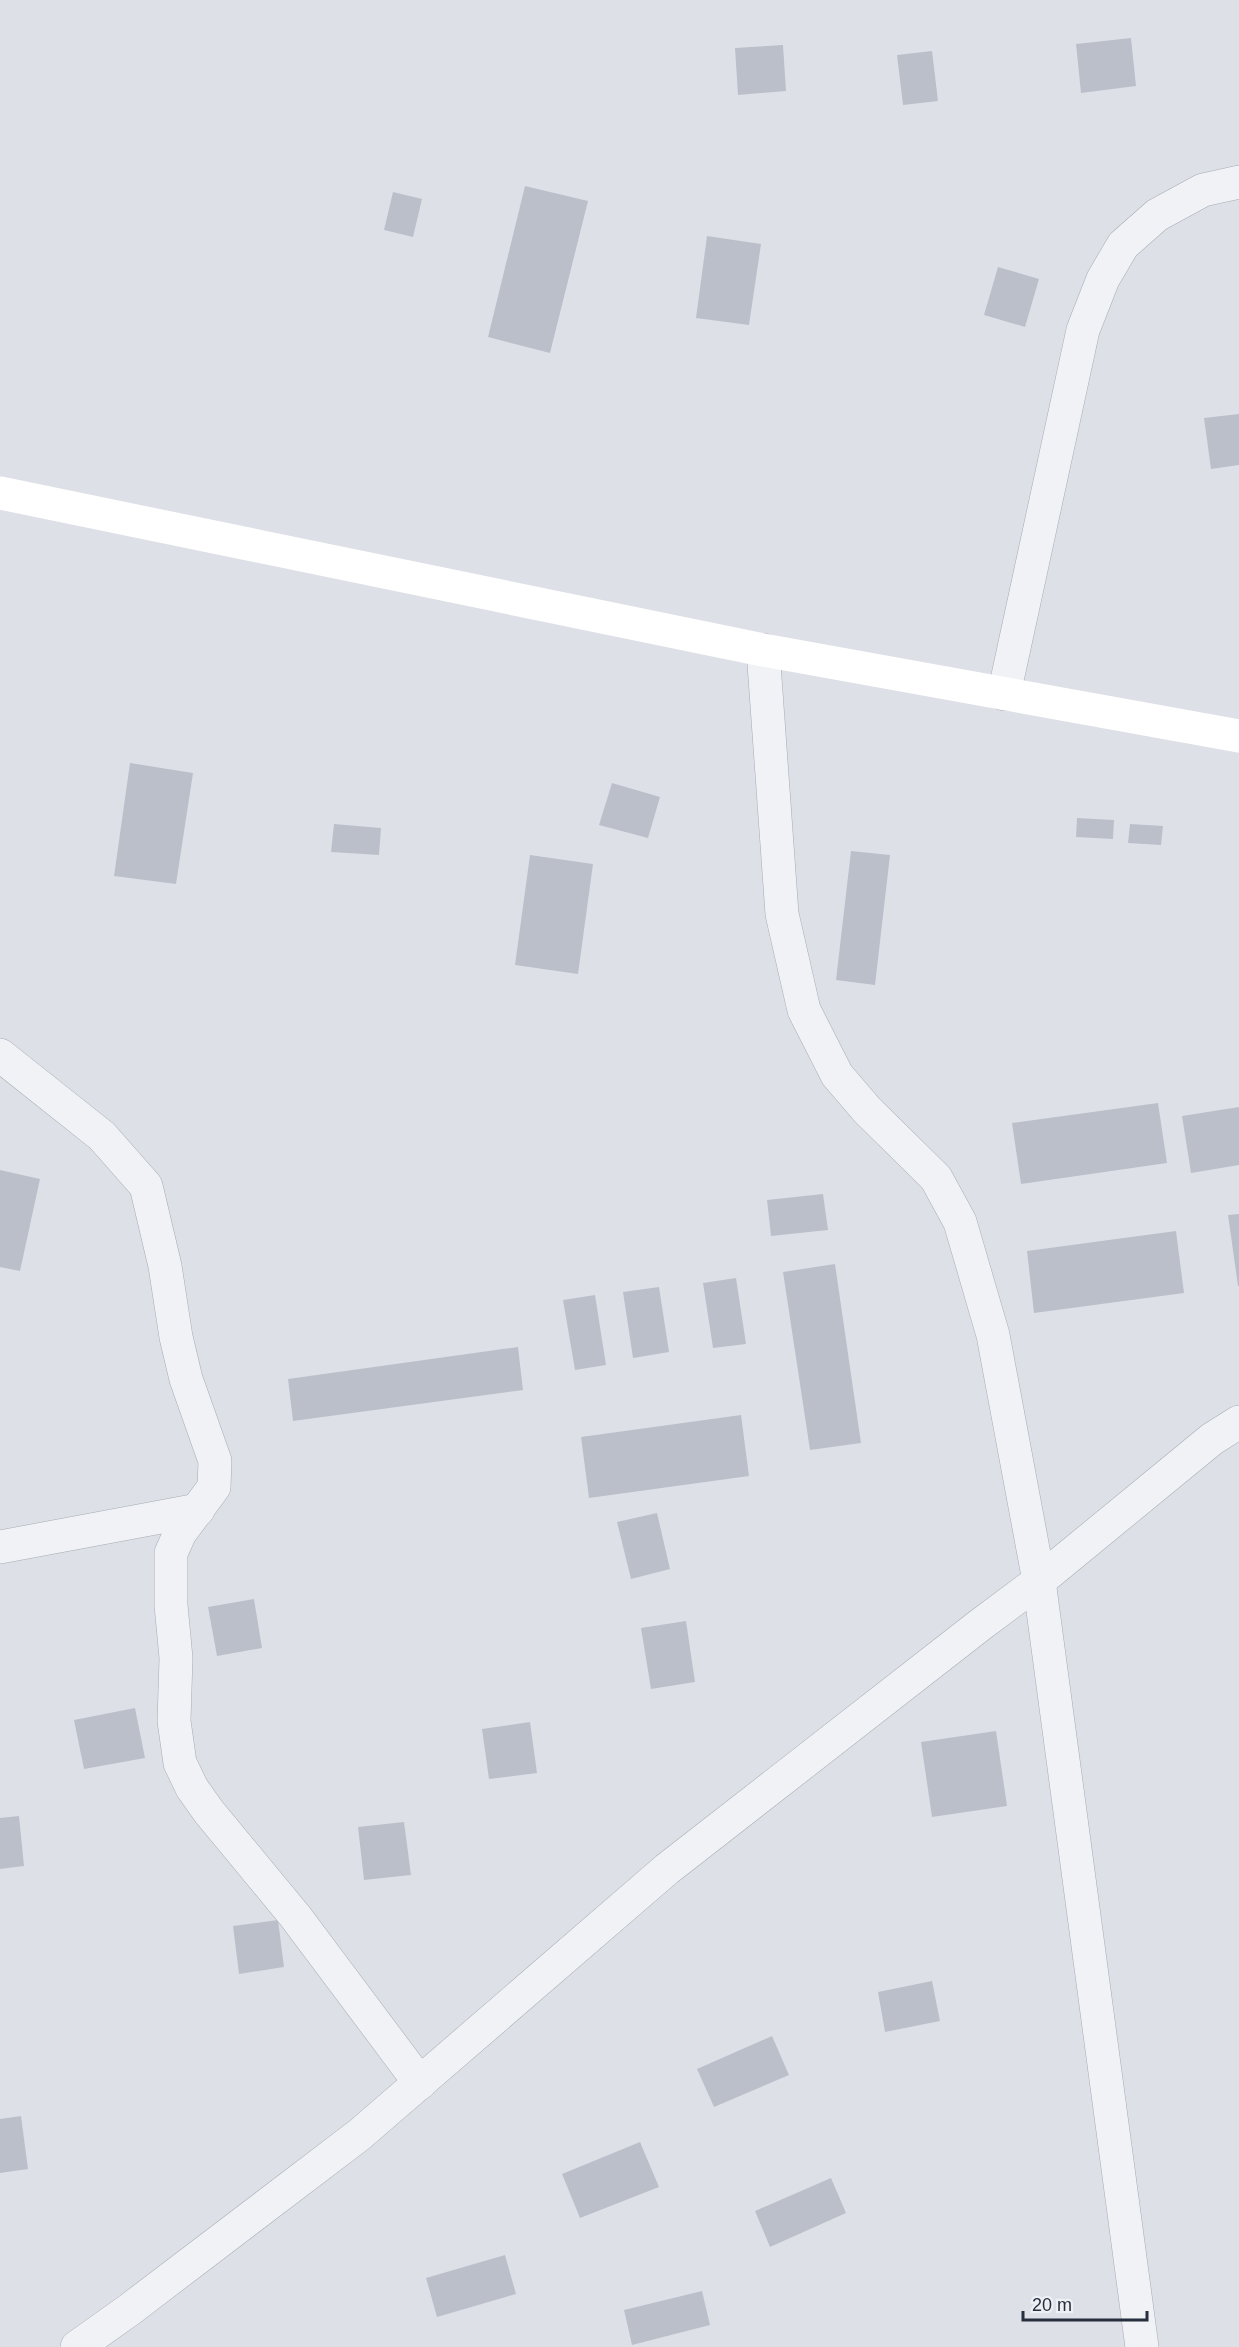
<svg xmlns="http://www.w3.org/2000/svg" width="1239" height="2347" font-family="Helvetica,sans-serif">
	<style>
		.building { fill: #bbbfca }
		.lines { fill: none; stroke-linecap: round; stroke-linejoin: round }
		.street-casing { stroke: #a6abb4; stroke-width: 34 }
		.street { stroke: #f0f2f5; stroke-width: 33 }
		.secondary { stroke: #fff; stroke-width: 33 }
	</style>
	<rect width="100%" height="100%" fill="#dde1e7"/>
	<g class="building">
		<polygon points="1131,38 1136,86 1081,93 1076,44"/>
		<polygon points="783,45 786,91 738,95 735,48"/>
		<polygon points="932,51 938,101 903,105 897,55"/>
		<polygon points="525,186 588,201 550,353 488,337"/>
		<polygon points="393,192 422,199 413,237 384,230"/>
		<polygon points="707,236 761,244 749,325 696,318"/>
		<polygon points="998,267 1039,279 1025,327 984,315"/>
		<polygon points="1239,414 1239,465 1211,469 1204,418"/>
		<polygon points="130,763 193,773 176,884 114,876"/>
		<polygon points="612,783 660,797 648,838 599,825"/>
		<polygon points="1077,818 1114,820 1113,839 1076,837"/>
		<polygon points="334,824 381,828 379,855 331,852"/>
		<polygon points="1130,824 1163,826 1161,845 1128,843"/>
		<polygon points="851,851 890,855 875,985 836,980"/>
		<polygon points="530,855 593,864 578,974 515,965"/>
		<polygon points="1158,1103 1167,1163 1021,1184 1012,1123"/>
		<polygon points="1239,1107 1239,1165 1191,1173 1182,1116"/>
		<polygon points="0,1170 40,1179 20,1271 0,1267"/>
		<polygon points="823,1194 828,1230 771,1236 767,1200"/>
		<polygon points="1239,1214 1239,1286 1238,1286 1228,1215"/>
		<polygon points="1176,1231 1184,1293 1034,1313 1027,1251"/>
		<polygon points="835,1264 861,1443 810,1450 783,1272"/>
		<polygon points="736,1278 746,1344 713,1348 703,1283"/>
		<polygon points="659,1287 669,1352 633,1358 623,1292"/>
		<polygon points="595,1295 606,1365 575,1370 563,1300"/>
		<polygon points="518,1347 523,1390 293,1421 288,1379"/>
		<polygon points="741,1415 749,1476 589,1498 581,1437"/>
		<polygon points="657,1513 670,1569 631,1579 617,1522"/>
		<polygon points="254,1599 262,1648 217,1656 208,1607"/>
		<polygon points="686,1621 695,1682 651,1689 641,1628"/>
		<polygon points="135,1708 145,1758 84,1769 74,1720"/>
		<polygon points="530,1722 537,1773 489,1779 482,1729"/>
		<polygon points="996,1731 1007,1806 932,1817 921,1742"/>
		<polygon points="19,1816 24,1866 0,1869 0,1818"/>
		<polygon points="404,1822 411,1875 364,1880 358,1827"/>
		<polygon points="278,1920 284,1967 239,1974 233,1926"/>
		<polygon points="932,1981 940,2021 885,2032 878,1992"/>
		<polygon points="772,2036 789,2075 714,2107 697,2069"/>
		<polygon points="21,2116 28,2169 0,2173 0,2119"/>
		<polygon points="640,2142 659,2187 580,2218 562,2174"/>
		<polygon points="831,2178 846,2213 770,2247 755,2211"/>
		<polygon points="505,2255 516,2294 437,2317 426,2278"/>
		<polygon points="702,2291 710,2325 632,2345 624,2310"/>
	</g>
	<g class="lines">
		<g class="street-casing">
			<g id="street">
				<polyline points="763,650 782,914 804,1010 837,1075 867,1110 936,1178 960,1222 993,1335 1039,1581 1142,2347"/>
				<polyline points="1004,694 1083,330 1103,279 1123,245 1157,215 1203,190 1239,182"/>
				<polyline points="0,1055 102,1136 146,1186 165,1266 176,1337 186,1379 215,1461 214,1487 180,1533 171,1553 171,1605 176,1658 174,1721 180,1763 192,1788 209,1812 295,1916 420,2083"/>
				<polyline points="0,1547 198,1510"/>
				<polyline points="77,2347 129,2310 359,2135 667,1869 980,1625 1039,1581 1212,1439 1239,1422"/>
			</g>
		</g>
		<use href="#street" class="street"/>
		<polyline class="secondary" points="0,493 763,650 1239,736"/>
	</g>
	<path d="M1023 2311v9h124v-9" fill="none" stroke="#272e3d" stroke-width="3"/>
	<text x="1032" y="2311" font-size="18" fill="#272e3d" stroke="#edf0f5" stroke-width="4.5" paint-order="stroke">20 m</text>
</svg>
